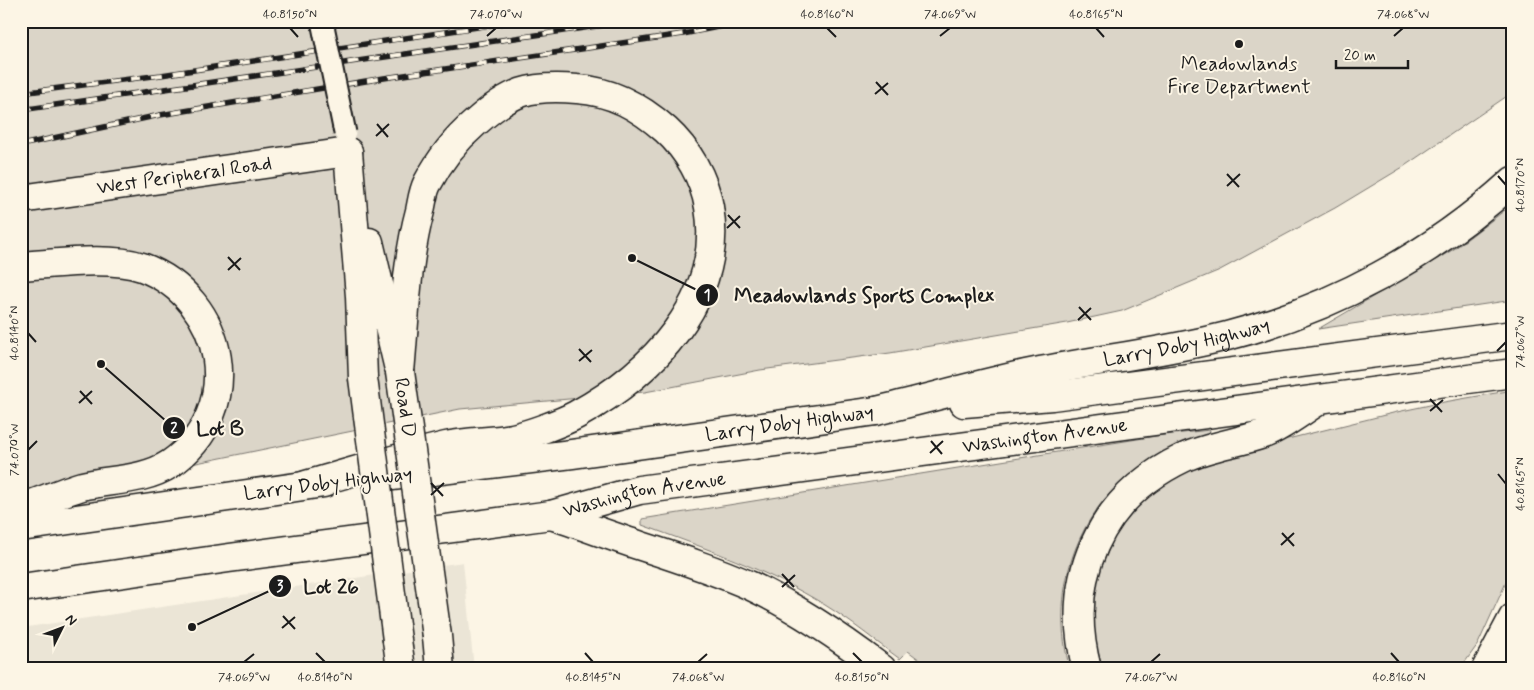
<svg xmlns="http://www.w3.org/2000/svg" width="1534" height="690" font-family="Mynerve,sans-serif">
	<style>
		.built { fill: #ebe5d6 }
		.green { fill: #dbd5c8; stroke: #7c7872 }
		.lines { fill: none; stroke-linecap: round; stroke-linejoin: round }
		.secondary-casing { stroke: #1c1c1c; stroke-width: 31 }
		.primary-casing { stroke: #1c1c1c; stroke-width: 31 }
		.highway-casing { stroke: #1c1c1c; stroke-width: 31 }
		.secondary { stroke: #fcf5e5; stroke-width: 28 }
		.primary { stroke: #fcf5e5; stroke-width: 28 }
		.highway { stroke: #fcf5e5; stroke-width: 28 }
		.rail-casing { stroke: #1c1c1c; stroke-width: 5.5 }
		.rail { stroke: #fcf5e5; stroke-width: 4; stroke-dasharray: 11; stroke-linecap: butt }
		.street-bridge-casing { stroke: #1c1c1c; stroke-width: 25; stroke-linecap: butt }
		.secondary-bridge-casing { stroke: #1c1c1c; stroke-width: 31; stroke-linecap: butt }
		.street-bridge { stroke: #fcf5e5; stroke-width: 21 }
		.secondary-bridge { stroke: #fcf5e5; stroke-width: 28 }
		.ticks { fill: none; stroke: #1c1c1c; stroke-width: 2 }
		.poi-dot { fill: #1c1c1c; stroke: #fcf5e5; stroke-width: 2 }
		.labels { text-anchor: middle; dominant-baseline: central; stroke-width: 4; stroke-linejoin: round; paint-order: stroke }
		.poi-label { font-size: 20px; fill: #1c1c1c; stroke: #fcf5e5 }
		.street-label { font-size: 20px; fill: #1c1c1c; stroke: #fcf5e5 }
		.leader { fill: none; stroke: #1c1c1c; stroke-width: 2 }
		.callout-dot { fill: #1c1c1c; stroke: #fcf5e5; stroke-width: 2 }
		.mark-label { font-size: 15px; text-anchor: middle; font-weight: bold; fill: #fff }
		.callout-label { font-size: 21px; text-anchor: middle; font-weight: bold; fill: #1c1c1c; stroke: #fcf5e5; stroke-width: 4; stroke-linejoin: round; paint-order: stroke }
		.neatline { fill: none; stroke: #1c1c1c; stroke-width: 2 }
		.ticks-label { font-size: 12px; text-anchor: middle; fill: #1c1c1c }
	</style>
	<rect width="100%" height="100%" fill="#fcf5e5"/>
	<filter id="ink" filterUnits="userSpaceOnUse"><feTurbulence type="fractalNoise" baseFrequency=".02" numOctaves="2"/><feDisplacementMap in="SourceGraphic" scale="10" xChannelSelector="R" yChannelSelector="G"/><feConvolveMatrix kernelMatrix="1 2 1 2 8 2 1 2 1" color-interpolation-filters="sRGB"/></filter>
	<g filter="url(#ink)">
		<polygon class="built" points="463,562 474,669 21,669 21,628"/>
		<g class="green">
			<polygon points="21,21 1513,21 1513,92 1403,167 1335,208 1220,270 1122,311 1067,323 890,353 760,370 645,392 460,409 21,499"/>
			<polygon points="1513,204 1513,300 1318,329 1454,249"/>
			<polygon points="1513,390 1513,567 1478,644 1460,669 1102,669 1094,635 1094,603 1098,574 1114,537 1128,516 1151,491 1185,469 1223,455 1397,412 1444,402"/>
			<path d="M1210,430L1209,436C1191,443 1172,448 1156,456C1149,460 1143,465 1137,469C1074,514 1049,596 1070,669H932L908,651L900,659C875,641 851,621 825,605C768,570 705,548 642,525V519L1156,436Z"/>
		</g>
		<g class="lines">
			<g class="secondary-casing">
				<g id="secondary">
					<polyline points="348,152 360,296 363,378"/>
					<path id="s1" d="M21,199L348,152"/>
					<polyline points="369,242 398,365"/>
					<polyline points="437,636 440,669"/>
					<polyline points="397,640 401,669"/>
				</g>
			</g>
			<g class="primary-casing">
				<g id="primary">
					<polyline points="964,403 1052,396 1513,335"/>
					<path id="s2" d="M876,411C926,399 976,385 1026,374C1093,360 1161,353 1227,336C1333,309 1432,255 1513,181"/>
					<path id="s3" d="M551,515L639,490L1513,373"/>
					<path d="M551,515C581,525 611,536 641,546C678,558 715,570 751,586C798,608 841,638 882,669"/>
					<path d="M1087,669C1063,579 1099,498 1183,458C1209,446 1237,443 1263,434C1277,430 1302,411 1315,403"/>
					<polyline points="1486,669 1513,618"/>
				</g>
			</g>
			<g class="highway-casing">
				<g id="highway">
					<path d="M21,266C55,264 110,256 142,267C227,299 247,411 170,464C144,481 111,479 82,486C62,492 41,501 21,508"/>
					<path id="s4" d="M392,476L572,454L876,411"/>
					<path d="M306,485C353,472 399,457 446,446C468,441 491,442 513,438C530,434 561,423 576,415C651,374 725,300 709,207C704,178 688,150 666,130C640,107 612,91 577,89C529,85 511,91 475,123C454,141 440,159 427,184C423,192 422,202 420,211C406,263 405,318 400,372"/>
					<polyline points="21,527 324,483"/>
					<polyline points="21,588 229,558 551,515"/>
				</g>
			</g>
			<use href="#secondary" class="secondary"/>
			<use href="#primary" class="primary"/>
			<use href="#highway" class="highway"/>
			<g class="rail-casing">
				<g id="rail">
					<polyline points="21,93 161,75 518,21"/>
					<polyline points="21,110 632,21"/>
					<polyline points="21,145 160,115 384,78 683,34 748,21"/>
				</g>
			</g>
			<use href="#rail" class="rail"/>
			<g class="street-bridge-casing">
				<polyline id="street-bridge" points="322,21 345,133"/>
			</g>
			<g class="secondary-bridge-casing">
				<g id="secondary-bridge">
					<path id="s5" d="M400,372L437,636"/>
					<polyline points="363,378 397,640"/>
				</g>
			</g>
			<use href="#street-bridge" class="street-bridge"/>
			<use href="#secondary-bridge" class="secondary-bridge"/>
		</g>
	</g>
	<path class="ticks" d="M290,28L298,37M827,28L836,37M1096,28L1104,37M487,36L496,28M940,36L950,28M1394,36L1403,28M876,82L888,95M875,94L888,83M377,124L388,137M376,136L389,124M1227,174L1239,187M1498,176L1506,185M1227,186L1240,174M728,215L740,228M727,228L740,216M228,257L240,270M228,270L241,258M1079,307L1091,320M1078,320L1091,308M28,333L36,342M579,349L591,362M1497,351L1506,342M579,361L592,350M80,391L92,404M1430,399L1442,412M79,403L92,391M1430,411L1443,400M931,441L942,454M28,450L37,441M930,453L943,441M1498,474L1506,484M431,483L443,496M431,495L444,483M1282,533L1294,546M1281,545L1294,533M782,574L794,587M782,587L795,575M283,616L295,629M282,628L295,617M316,653L325,662M585,653L593,662M853,653L862,662M1391,653L1399,662M244,662L254,654M698,662L707,654M1151,662L1160,654"/>
	<circle class="poi-dot" cx="1239" cy="44" r="5"/>
	<g class="labels">
		<g class="poi-label">
			<text x="1239" y="64">Meadowlands<tspan x="1239" dy="23">Fire Department</tspan></text>
		</g>
		<g class="street-label">
			<text stroke="none"><textPath href="#s1" startOffset="165">West Peripheral Road</textPath></text>
			<text stroke="none"><textPath href="#s2" startOffset="318">Larry Doby Highway</textPath></text>
			<text stroke="none"><textPath href="#s5" startOffset="36">Road D</textPath></text>
			<text stroke="none"><textPath href="#s4" startOffset="401">Larry Doby Highway</textPath></text>
			<text stroke="none"><textPath href="#s3" startOffset="501">Washington Avenue</textPath></text>
			<text transform="translate(328 484) rotate(-7)">Larry Doby Highway</text>
			<text stroke="none"><textPath href="#s3" startOffset="96">Washington Avenue</textPath></text>
		</g>
	</g>
	<path class="leader" d="M632 258L707 295M101 364L174 428M192 627L280 586"/>
	<g class="callout-dot">
		<circle cx="632" cy="258" r="5"/>
		<circle cx="101" cy="364" r="5"/>
		<circle cx="192" cy="627" r="5"/>
		<circle cx="707" cy="295" r="12"/>
		<circle cx="174" cy="428" r="12"/>
		<circle cx="280" cy="586" r="12"/>
	</g>
	<g class="mark-label">
		<text x="707" y="300">1</text>
		<text x="174" y="433">2</text>
		<text x="280" y="591">3</text>
	</g>
	<g class="callout-label">
		<text x="864" y="302">Meadowlands Sports Complex</text>
		<text x="220" y="435">Lot B</text>
		<text x="331" y="593">Lot 26</text>
	</g>
	<rect width="1534" height="690" fill="none" stroke="#fcf5e5" stroke-width="55"/>
	<g transform="translate(62 628) rotate(48)" stroke="#fcf5e5" stroke-width="4" paint-order="stroke">
	<path d="M0-4L9 19L0 12L-9 19Z" fill="#1c1c1c"/>
	<text y="-8" font-size="14" font-weight="bold" text-anchor="middle" fill="#1c1c1c">N</text>
	</g>
	<path d="M1336 60v8h72v-8" fill="none" stroke="#1c1c1c" stroke-width="2.5"/>
	<text x="1344" y="60" font-size="15" fill="#1c1c1c" stroke="#fcf5e5" stroke-width="4" paint-order="stroke">20 m</text>
	<rect x="28" y="28" width="1478" height="634" class="neatline"/>
	<g class="ticks-label">
		<text x="290" y="18">40.8150°N</text>
		<text x="496" y="18">74.070°W</text>
		<text x="827" y="18">40.8160°N</text>
		<text x="950" y="18">74.069°W</text>
		<text x="1096" y="18">40.8165°N</text>
		<text x="1403" y="18">74.068°W</text>
		<text transform="translate(1520 185) rotate(-90)" y="4">40.8170°N</text>
		<text transform="translate(14 333) rotate(-90)" y="4">40.8140°N</text>
		<text transform="translate(1520 342) rotate(-90)" y="4">74.067°W</text>
		<text transform="translate(14 450) rotate(-90)" y="4">74.070°W</text>
		<text transform="translate(1520 484) rotate(-90)" y="4">40.8165°N</text>
		<text x="244" y="681">74.069°W</text>
		<text x="325" y="681">40.8140°N</text>
		<text x="593" y="681">40.8145°N</text>
		<text x="698" y="681">74.068°W</text>
		<text x="862" y="681">40.8150°N</text>
		<text x="1151" y="681">74.067°W</text>
		<text x="1399" y="681">40.8160°N</text>
	</g>
</svg>
